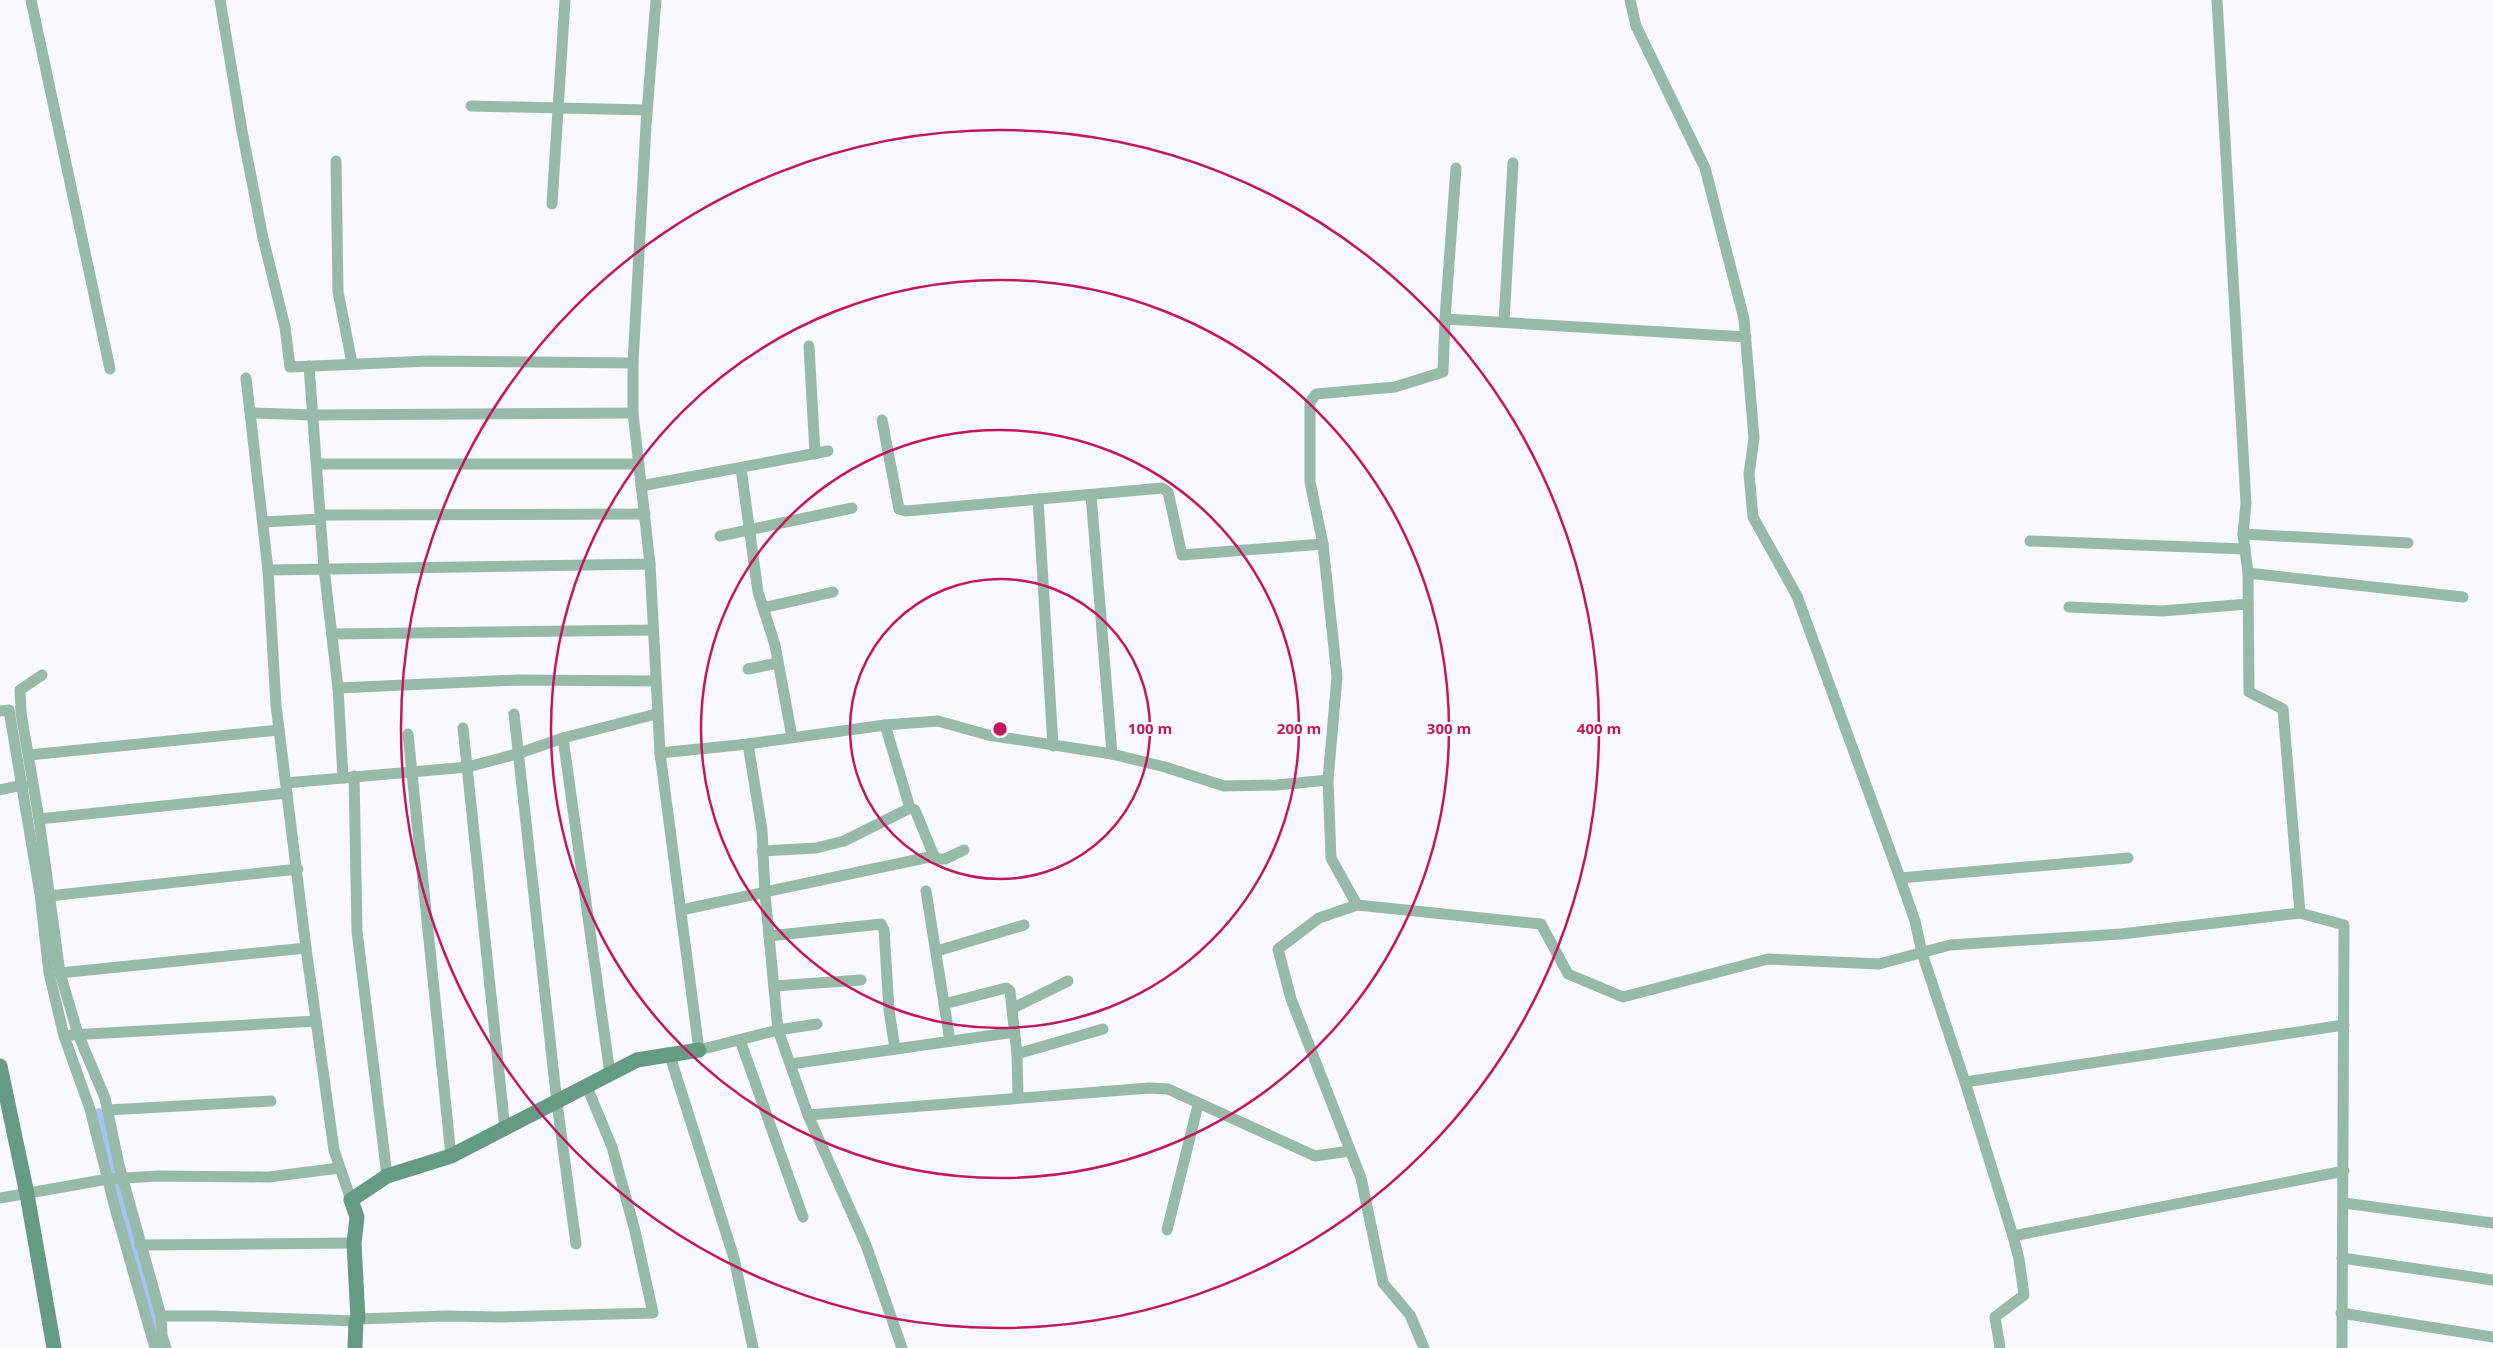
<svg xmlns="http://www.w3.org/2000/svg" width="2493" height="1348" font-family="'Open Sans',sans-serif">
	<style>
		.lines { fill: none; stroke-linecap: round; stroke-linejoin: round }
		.canal { stroke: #a6c3f5; stroke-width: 10 }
		.street { stroke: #97b9aa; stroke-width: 11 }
		.secondary { stroke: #659a84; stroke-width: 15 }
		.ring { fill: none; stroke: #c2185b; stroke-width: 2.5 }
		.centre { fill: #c2185b; stroke: #f9f8fe; stroke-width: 2.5 }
		.ring-label { font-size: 15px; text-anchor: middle; font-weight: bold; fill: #c2185b; stroke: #f9f8fe; stroke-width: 4; stroke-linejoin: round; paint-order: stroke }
	</style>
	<rect width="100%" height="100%" fill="#f9f8fe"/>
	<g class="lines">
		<polyline class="canal" points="99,1113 159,1335"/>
		<g class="street">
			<polyline points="31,0 110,369"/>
			<polyline points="220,0 242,131 263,238 285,327 290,367 429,361 633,363"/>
			<polyline points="656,0 646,125 633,363 633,413 650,564 660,753 699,1050 778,1030 817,1024"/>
			<polyline points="1630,0 1636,26 1705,168 1744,319 1754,438 1749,474 1753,517 1797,596 1900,878 1915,921 1922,953 1965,1082 2013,1236 2019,1259 2024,1295 1995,1317 2000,1348"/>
			<polyline points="2217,0 2246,503 2243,534 2248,573 2249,692 2283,709 2300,913 2344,925 2342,1348"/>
			<polyline points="471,106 647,110"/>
			<polyline points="336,161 338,292 352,363"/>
			<polyline points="552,204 565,0"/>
			<polyline points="1445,319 1456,168"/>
			<polyline points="1504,322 1513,163"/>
			<polyline points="809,346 815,454"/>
			<polyline points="309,366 324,568 338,688 343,778"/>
			<polyline points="246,378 268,570 276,705 306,948 334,1150 351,1200"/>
			<polyline points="251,413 313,415 633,413"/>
			<polyline points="882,420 899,509 906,511 1162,488 1168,492 1182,555 1323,544"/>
			<polyline points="317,464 639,464"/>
			<polyline points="741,468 758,592 775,645 792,737"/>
			<polyline points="641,486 828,451"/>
			<polyline points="1091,495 1112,754"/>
			<polyline points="1038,499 1053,746"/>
			<polyline points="321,515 645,514"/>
			<polyline points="263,522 321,519"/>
			<polyline points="2243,534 2408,543"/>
			<polyline points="720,536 852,508"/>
			<polyline points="2030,541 2245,549"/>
			<polyline points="268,570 650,564"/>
			<polyline points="2248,573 2463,597"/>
			<polyline points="2069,607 2162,611 2248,604"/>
			<polyline points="763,608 833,592"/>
			<polyline points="332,634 653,630"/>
			<polyline points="748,669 778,663"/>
			<polyline points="42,675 20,690 21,713 39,819 60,973 78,1034 105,1098 119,1165 161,1316 162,1335 166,1348"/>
			<polyline points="338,688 518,680 656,681"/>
			<polyline points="0,711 9,710 40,894 49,973 64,1036 90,1109 115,1208 155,1348"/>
			<polyline points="514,714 557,1103 576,1244"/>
			<polyline points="885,725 910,808 915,810 934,856 938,859 945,859 964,850"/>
			<polyline points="463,728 505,1130"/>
			<polyline points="408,734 451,1156"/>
			<polyline points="563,738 610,1074"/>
			<polyline points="748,744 762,830 765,894 778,1030 808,1115 866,1245 902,1348"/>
			<polyline points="660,753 748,744 885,725 938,721 988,735 1112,754 1165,767 1224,786 1277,785 1328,780"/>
			<polyline points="29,755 279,730"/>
			<polyline points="354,776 357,931 387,1176"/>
			<polyline points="286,783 468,767 520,753 563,738 656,714"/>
			<polyline points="0,790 23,785"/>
			<polyline points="39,819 287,793"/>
			<polyline points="762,851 816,848 844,841 910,808"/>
			<polyline points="1900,878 2128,858"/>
			<polyline points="926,891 950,1041"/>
			<polyline points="49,896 298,869"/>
			<polyline points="1357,905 1331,858 1328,780 1337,677 1323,544 1310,482 1310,402 1316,394 1395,387 1443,372 1445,319 1746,337"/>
			<polyline points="681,910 934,856"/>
			<polyline points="769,936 881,924 884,930 889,1010 895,1049"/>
			<polyline points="937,951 1024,925"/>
			<polyline points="60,973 306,948"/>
			<polyline points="774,986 861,980"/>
			<polyline points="944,1004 1006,988 1010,991 1017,1054 1018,1098"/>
			<polyline points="1013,1008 1068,981"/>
			<polyline points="71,1035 316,1021"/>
			<polyline points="740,1040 803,1217"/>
			<polyline points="669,1053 734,1258 753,1348"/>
			<polyline points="1017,1054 1103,1029"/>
			<polyline points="791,1064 1015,1032"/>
			<polyline points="1965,1082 2344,1025"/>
			<polyline points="108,1110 271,1101"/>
			<polyline points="808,1115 1149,1088 1168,1089 1315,1156 1350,1151"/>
			<polyline points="0,1198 108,1179 158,1176 269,1177 339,1168"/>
			<polyline points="2344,1203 2493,1223"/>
			<polyline points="1167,1230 1198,1105"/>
			<polyline points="2013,1236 2344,1171"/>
			<polyline points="140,1245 354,1243"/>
			<polyline points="2342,1258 2493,1280"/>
			<polyline points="2341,1313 2493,1337"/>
			<polyline points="161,1316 213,1316 356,1321"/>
			<polyline points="358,1319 446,1316 500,1317 653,1313 635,1231 612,1147 587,1087"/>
			<polyline points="1424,1348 1410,1315 1383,1283 1361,1178 1291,999 1278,949 1319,918 1357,905 1541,924 1568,974 1623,997 1768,959 1879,964 1950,945 2121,934 2300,913"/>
		</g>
		<g class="secondary">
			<polyline points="0,1066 27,1194 54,1348"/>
			<polyline points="355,1348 356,1321 358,1319 354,1243 357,1217 351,1200 387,1176 451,1156 637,1060 699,1050"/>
		</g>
	</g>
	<g class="ring">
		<circle cx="1000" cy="729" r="150"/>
		<circle cx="1000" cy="729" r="299"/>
		<circle cx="1000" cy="729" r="449"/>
		<circle cx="1000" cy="729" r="599"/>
	</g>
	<circle cx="1000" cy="729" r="8" class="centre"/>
	<g class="ring-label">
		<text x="1150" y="734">100 m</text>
		<text x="1299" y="734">200 m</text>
		<text x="1449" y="734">300 m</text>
		<text x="1599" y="734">400 m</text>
	</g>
</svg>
